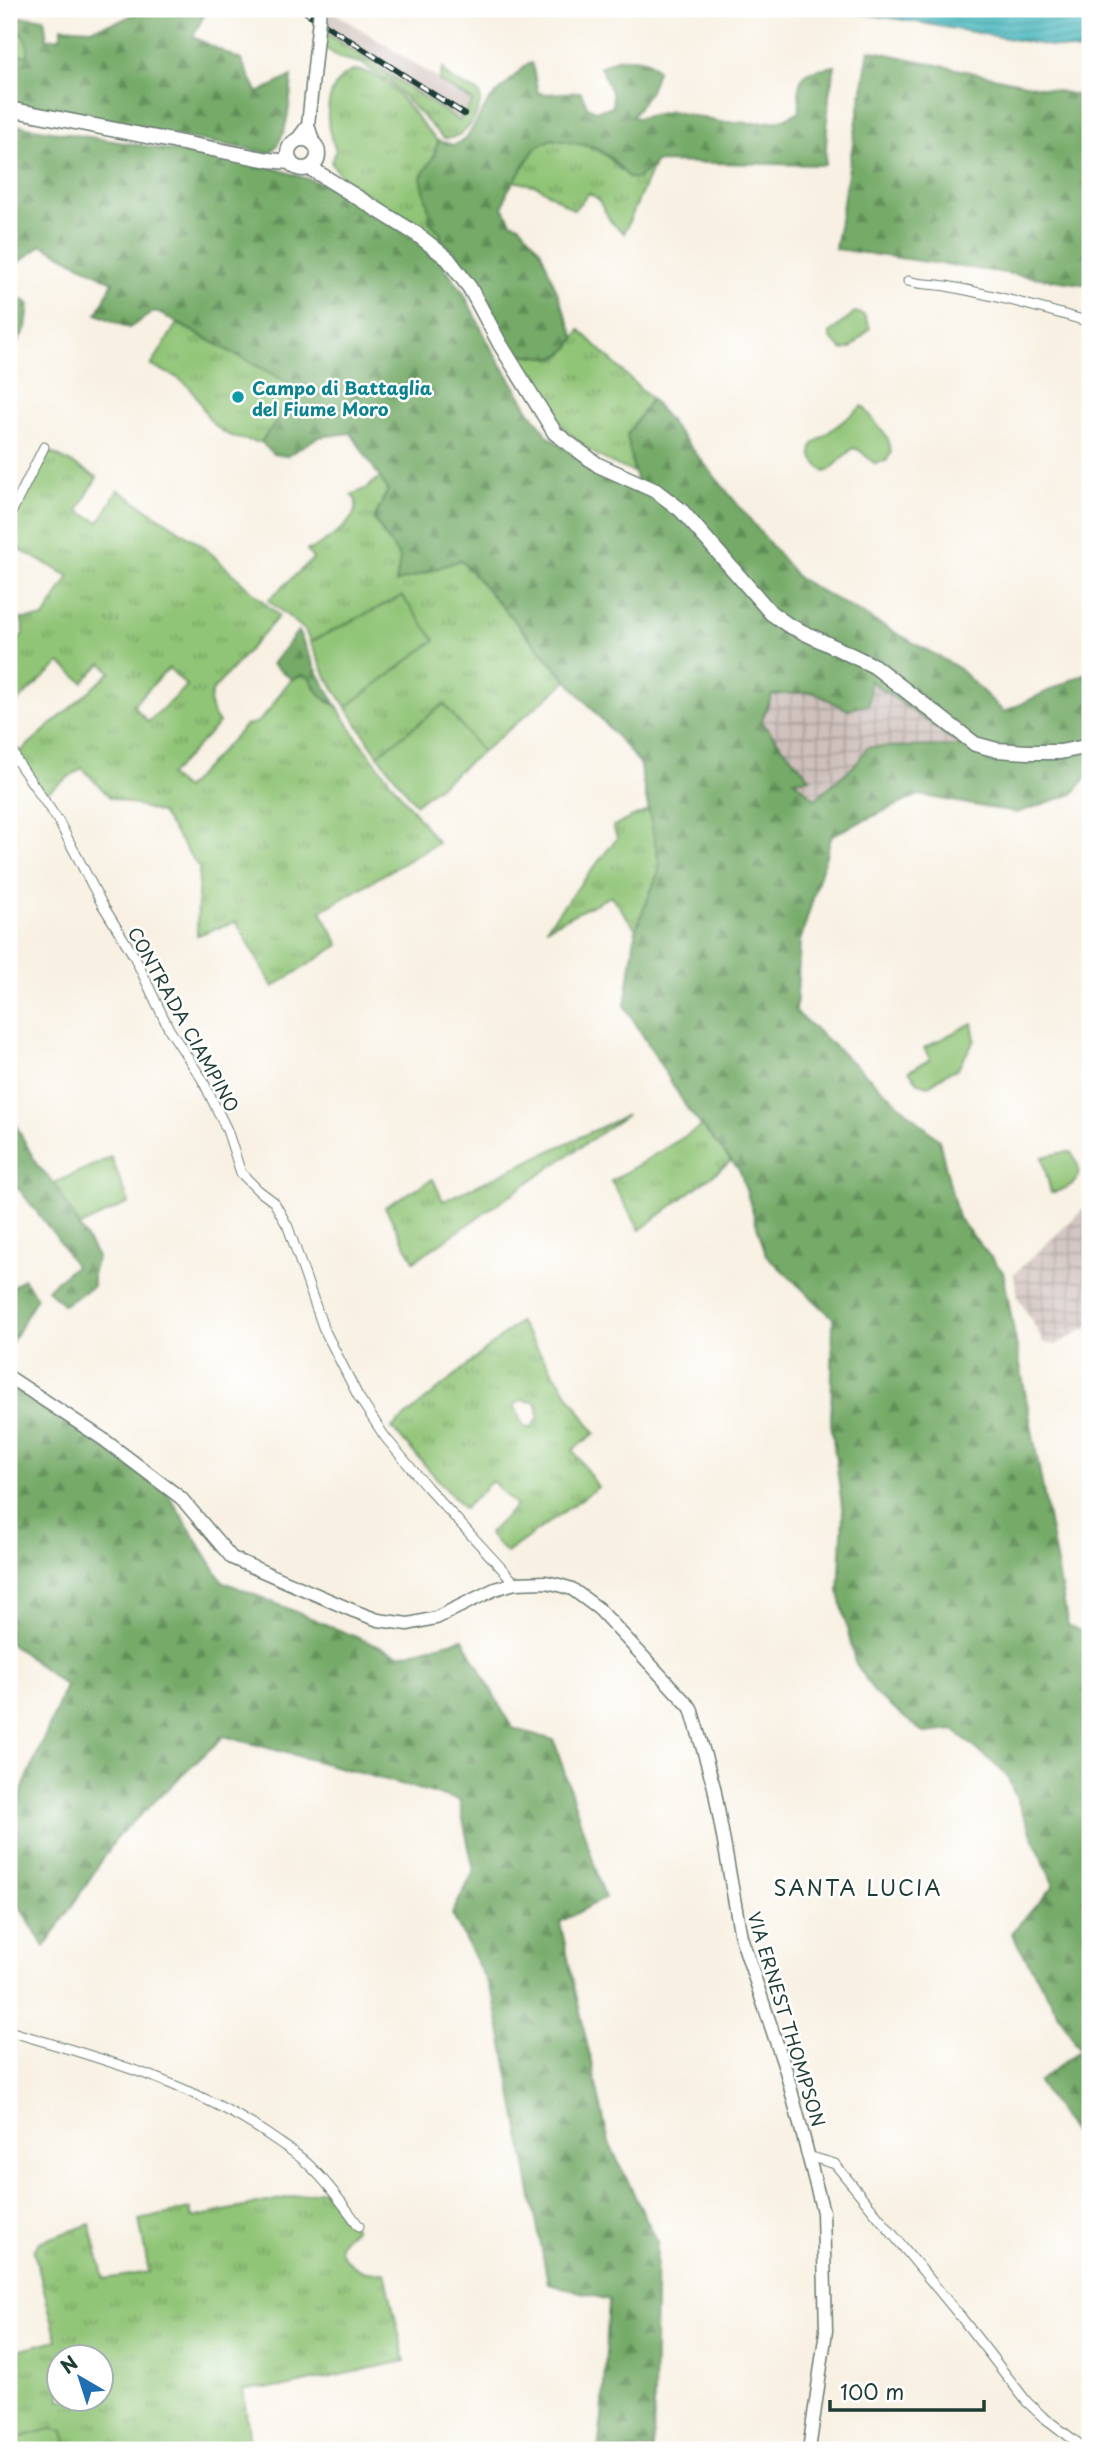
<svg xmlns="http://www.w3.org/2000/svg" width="1099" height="2459" font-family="'Playpen Sans',sans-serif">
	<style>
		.industrial { fill: url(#industrial-grid) }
		.railway { fill: #cfc0bb }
		.grass { fill: url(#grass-tufts); stroke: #588055; stroke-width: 2; fill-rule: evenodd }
		.forest { fill: url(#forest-firs); stroke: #4a744e; stroke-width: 2; fill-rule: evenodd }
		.garden { fill: #90c476; stroke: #588055; stroke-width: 2 }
		.water { fill: url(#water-rules); stroke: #347a79; stroke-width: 2 }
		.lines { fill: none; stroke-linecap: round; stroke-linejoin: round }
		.street-casing { stroke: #6b7c71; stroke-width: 11 }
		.secondary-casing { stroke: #6b7c71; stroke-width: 15 }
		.primary-casing { stroke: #6b7c71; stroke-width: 17 }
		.street { stroke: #fff; stroke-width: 9 }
		.secondary { stroke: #fff; stroke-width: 12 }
		.primary { stroke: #fff; stroke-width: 14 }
		.rail-casing { stroke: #1f3d34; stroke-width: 6 }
		.rail { stroke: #fff; stroke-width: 3.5; stroke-dasharray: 10; stroke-linecap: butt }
		.secondary-bridge-casing { stroke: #6b7c71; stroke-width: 15; stroke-linecap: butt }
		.secondary-bridge { stroke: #fff; stroke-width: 12 }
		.culture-dot { fill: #0f9aa8; stroke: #fff; stroke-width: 2.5 }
		.labels { text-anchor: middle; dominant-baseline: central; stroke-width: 5; stroke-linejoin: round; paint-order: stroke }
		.culture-label { font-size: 18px; font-weight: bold; fill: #0d838f; stroke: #fff; text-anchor: start }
		.street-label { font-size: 18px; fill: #1f3d34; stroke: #fff }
		.quarter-label { font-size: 21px; letter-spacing: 2px; fill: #1f3d34; stroke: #fff }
	</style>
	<defs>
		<pattern id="industrial-grid" width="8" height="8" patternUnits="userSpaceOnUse" patternTransform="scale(1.75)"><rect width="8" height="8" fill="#cfc0bb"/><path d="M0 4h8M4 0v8" fill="none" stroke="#a79d99"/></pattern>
		<pattern id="grass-tufts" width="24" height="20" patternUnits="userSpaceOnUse" patternTransform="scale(1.75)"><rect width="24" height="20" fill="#90c476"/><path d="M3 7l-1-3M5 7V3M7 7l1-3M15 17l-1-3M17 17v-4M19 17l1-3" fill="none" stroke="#75a062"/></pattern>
		<pattern id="forest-firs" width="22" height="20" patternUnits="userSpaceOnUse" patternTransform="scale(1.75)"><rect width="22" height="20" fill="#74aa67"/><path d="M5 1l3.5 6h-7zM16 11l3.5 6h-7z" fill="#5f8c56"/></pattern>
		<pattern id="water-rules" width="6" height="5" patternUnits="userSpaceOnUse" patternTransform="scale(1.75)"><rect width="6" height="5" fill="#48b8be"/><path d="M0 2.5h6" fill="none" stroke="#3b979b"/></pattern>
	</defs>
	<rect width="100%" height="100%" fill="#fff"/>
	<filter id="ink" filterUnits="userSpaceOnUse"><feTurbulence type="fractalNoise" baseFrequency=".0143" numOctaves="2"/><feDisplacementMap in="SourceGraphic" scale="14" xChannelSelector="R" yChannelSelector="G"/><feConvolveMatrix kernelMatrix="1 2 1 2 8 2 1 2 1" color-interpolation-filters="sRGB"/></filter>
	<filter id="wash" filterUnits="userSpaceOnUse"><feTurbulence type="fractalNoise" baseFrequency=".00686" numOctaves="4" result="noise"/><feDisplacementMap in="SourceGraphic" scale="28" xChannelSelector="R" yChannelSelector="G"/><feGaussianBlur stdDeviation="1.57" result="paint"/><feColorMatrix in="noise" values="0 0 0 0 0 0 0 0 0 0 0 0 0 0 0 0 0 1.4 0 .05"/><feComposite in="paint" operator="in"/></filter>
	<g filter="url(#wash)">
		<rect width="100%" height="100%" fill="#f8f1e3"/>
		<g class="industrial">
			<polygon points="869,680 963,747 868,747 856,764 815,799 793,779 809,778 761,722 772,695 813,692 848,710"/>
			<polygon points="1090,1203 1090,1326 1056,1345 1044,1343 1018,1297 1014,1274"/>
		</g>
		<polygon class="railway" points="329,9 473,101 459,121 326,33"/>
		<g class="grass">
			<path d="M9,24C22,34 29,38 28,55H9Z"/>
			<path d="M326,33L459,121L473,101L439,81L443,68C450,84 467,84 480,94C483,113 463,142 443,138L391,83L361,63L340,58L325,48Z"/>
			<path d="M355,70C394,73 412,118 438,141L434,156L421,177L429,210V221L440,232L442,242L351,184L341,176L331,162L336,150C323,124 323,82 355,70Z"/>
			<path d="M551,139C581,144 600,144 620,170L645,173L655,162L624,233L611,222L598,199L589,193L574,210L537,186L513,181L536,147Z"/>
			<path d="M177,323L300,389L261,442C237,440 217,435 205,412C200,404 197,395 190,388C180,377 165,372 151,366Z"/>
			<path d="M580,330L651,399L627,435L634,472C568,450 549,410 514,354L556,358C569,353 573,341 580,330Z"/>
			<path d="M47,450L97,477L78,511L99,522L118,490L203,546L279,616L213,690C207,703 211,712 219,723L169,776L185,789L246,725C250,724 254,724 257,722C276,711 283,670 309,677L314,687L328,702L336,705L357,738L438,843L321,911L339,945L273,987L236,922L197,935L199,868L161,813L110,797L82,768L44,794L19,753L111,672L102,663L83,682L60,663L9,709V653L24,632L21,619L44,618L69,576L9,544V526ZM169,668L187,686L148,722L133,705Z"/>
			<path d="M380,477L388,490L374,519L400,558L461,560L567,681L482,752L444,704L378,755L346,707L435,640L402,596L310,642L305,630L268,600L313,559L307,550C319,549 346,527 352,517C356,512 356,506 356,500L351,495L367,488Z"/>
			<polygon points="649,810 660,868 636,929 611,896 546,928 617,838 613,826"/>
			<polygon points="627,1115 414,1261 385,1207 433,1179 443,1201"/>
			<polygon points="702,1126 731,1161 640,1230 611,1181"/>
			<path d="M519,1322L595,1433L573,1450L598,1487L506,1553L488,1534L516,1506L492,1481L464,1509L392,1428ZM522,1400L534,1402L538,1406V1419L531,1428L524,1427L514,1405Z"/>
			<path d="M328,2189L355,2229C350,2234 341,2239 340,2246C338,2257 358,2270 367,2272C373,2273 379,2272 385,2272L405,2361L285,2387L243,2389L251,2450H68L67,2442L10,2446L9,2450V2352L57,2340L34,2251L39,2242L90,2224L104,2279L149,2272L139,2220L190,2209L192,2218ZM60,2358H102V2400H60Z"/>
		</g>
		<g class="forest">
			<path d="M145,9H207L193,37L241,60L258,93L292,76C290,98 289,140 269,153L9,105V55H28C29,38 22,33 9,24V17L44,18L47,39L60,38L62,27L90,29L120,21Z"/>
			<polygon points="869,50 1090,98 1090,285 835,249"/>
			<path d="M632,58C644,59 651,60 657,71L650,91L632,117L638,118L671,111L720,122L752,123L779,121L799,112C801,103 799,98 799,89C800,68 818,70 835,66L829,94L825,165L656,162L637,179L629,178L611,158L595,147L552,139L536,147L507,192L503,207L511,222L520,225L541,251L575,338C558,369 542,353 514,354L477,284L459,257L442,242L440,232L429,221V210L421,177L434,156L438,141L454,145L466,139L488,102L526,65L532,63L538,93L546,94L581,92L587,106L595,111L613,107L612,93L600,67L616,59Z"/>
			<path d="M9,124L267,166L324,184L411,237L436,255L463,292L491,348L529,410L548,436L596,470L637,486L627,435L651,399L798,578L957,667L1004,712L1090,671V773L1073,794L1017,813L919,795L832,835L800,942L796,1012L939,1140L958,1218L1003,1272L1068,1625L1090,1636V2158L1038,2082L1080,2050L1011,1933L1054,1886L1006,1774L954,1730L924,1733L876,1695L855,1662L839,1593L843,1514L831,1423L833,1318L766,1255L740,1171L688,1110L625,1006L636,929L660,868L639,762L461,560L396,583L400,558L374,519L388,490L351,433L318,437L287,456L273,454L261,442L300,389L155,311L129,328L97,314L113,282L42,245L9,270ZM870,681L962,746L868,747L856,764L815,799L794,780L810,778L761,722L772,695L813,692L848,710L869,704Z"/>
			<polygon points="9,295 18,302 22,299 29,304 26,328 9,356"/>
			<polygon points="298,631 314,666 336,705 321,696 309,677 302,675 292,679 272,664"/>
			<polygon points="9,1112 37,1165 54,1183 97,1257 93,1270 93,1286 64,1305 47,1289 75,1266 57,1238 18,1188 9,1194"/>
			<polygon points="23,1279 37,1297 9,1347 9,1290"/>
			<polygon points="9,1385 45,1406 168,1494 222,1581 399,1655 463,1639 512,1728 554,1740 605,1898 560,1922 609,2143 657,2241 653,2450 598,2450 602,2418 609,2300 548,2283 494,1997 452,1914 474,1871 459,1800 224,1736 118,1836 45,1947 9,1890 9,1821 66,1686 9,1642"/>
		</g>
		<g class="garden">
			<polygon points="855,312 864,315 870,328 851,348 843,350 830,338 830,333"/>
			<path d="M863,406L888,439L891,453L886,461L874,463L859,450L853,448L830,470L825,472C815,463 808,458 813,444Z"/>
			<polygon points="402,596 435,640 346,707 325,674 310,642"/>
			<polygon points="444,704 482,752 416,804 378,755"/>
			<polygon points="972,1023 975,1040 957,1069 947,1073 928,1086 919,1083 909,1071 930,1059 924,1048"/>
			<path d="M1064,1152H1071C1088,1177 1075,1187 1051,1193L1042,1157Z"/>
			<polygon points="111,1157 129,1203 80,1226 54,1183"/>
			<polygon points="51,2429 63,2431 68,2450 10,2450 10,2440"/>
		</g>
		<polygon class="water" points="824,9 1090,9 1090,53 899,19"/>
	</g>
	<g filter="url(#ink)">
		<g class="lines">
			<g class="street-casing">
				<g id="street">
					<path d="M908,281C922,285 937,284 951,287C999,296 1044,309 1090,322"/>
					<polyline points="9,517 44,447"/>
					<polyline points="9,742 17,761 59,822 102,904 134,956 169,1029 202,1079 227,1130 241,1173 258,1190 274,1202 288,1227 323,1327 358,1396 385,1437 427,1487 515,1583"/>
					<path d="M9,2031C99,2058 191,2082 270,2136C284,2146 300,2155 312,2168C330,2185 344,2206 359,2226"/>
					<polyline points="808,2156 835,2164 964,2321 1027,2402 1042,2416 1087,2450"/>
				</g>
			</g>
			<g class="secondary-casing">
				<g id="secondary">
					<polyline points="308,125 314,144"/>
					<polyline points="296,141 308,125"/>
					<polyline points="9,1377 103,1439 181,1498 232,1558 354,1611 378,1620 408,1624 436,1618 495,1589 515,1583 546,1582 559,1585 572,1589 599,1609 691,1708 714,1787 741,1937 786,2071 823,2212 826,2331 809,2450"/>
				</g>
			</g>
			<g class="primary-casing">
				<g id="primary">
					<polyline points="9,109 269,160 290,162"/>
					<circle cx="303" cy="154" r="15"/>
					<polyline points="310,168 418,235 448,259 470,288 500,344 555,433 598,465 656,491 681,510 771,613 788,625 874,666 975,744 997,750 1028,752 1060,752 1090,746"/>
				</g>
			</g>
			<use href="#street" class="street"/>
			<use href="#secondary" class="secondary"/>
			<use href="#primary" class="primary"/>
			<g class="rail-casing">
				<polyline id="rail" points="301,9 464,114"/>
			</g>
			<use href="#rail" class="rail"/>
			<g class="secondary-bridge-casing">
				<polyline id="secondary-bridge" points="308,125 320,9"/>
			</g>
			<use href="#secondary-bridge" class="secondary-bridge"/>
		</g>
	</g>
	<circle class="culture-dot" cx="238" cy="397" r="7"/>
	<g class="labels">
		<g class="culture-label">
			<text x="252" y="387">Campo di Battaglia<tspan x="252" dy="21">del Fiume Moro</tspan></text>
		</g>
		<g class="street-label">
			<text transform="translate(184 1019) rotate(61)">CONTRADA CIAMPINO</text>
			<text transform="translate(787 2019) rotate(73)">VIA ERNEST THOMPSON</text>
		</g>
		<g class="quarter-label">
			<text x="858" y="1887">SANTA LUCIA</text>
		</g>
	</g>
	<rect width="1099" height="2459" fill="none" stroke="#fff" stroke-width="35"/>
	<g transform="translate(80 2378) rotate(321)"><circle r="33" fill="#ffffff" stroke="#a5b1ae" stroke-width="2"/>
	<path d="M0-5L12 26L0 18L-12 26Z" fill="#1f6fb2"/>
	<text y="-10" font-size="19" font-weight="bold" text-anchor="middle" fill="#1f3d34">N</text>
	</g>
	<path d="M830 2400v10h154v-10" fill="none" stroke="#1f3d34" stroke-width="3.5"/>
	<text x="840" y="2400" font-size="21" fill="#1f3d34" stroke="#ffffff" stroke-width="5" paint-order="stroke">100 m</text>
</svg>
